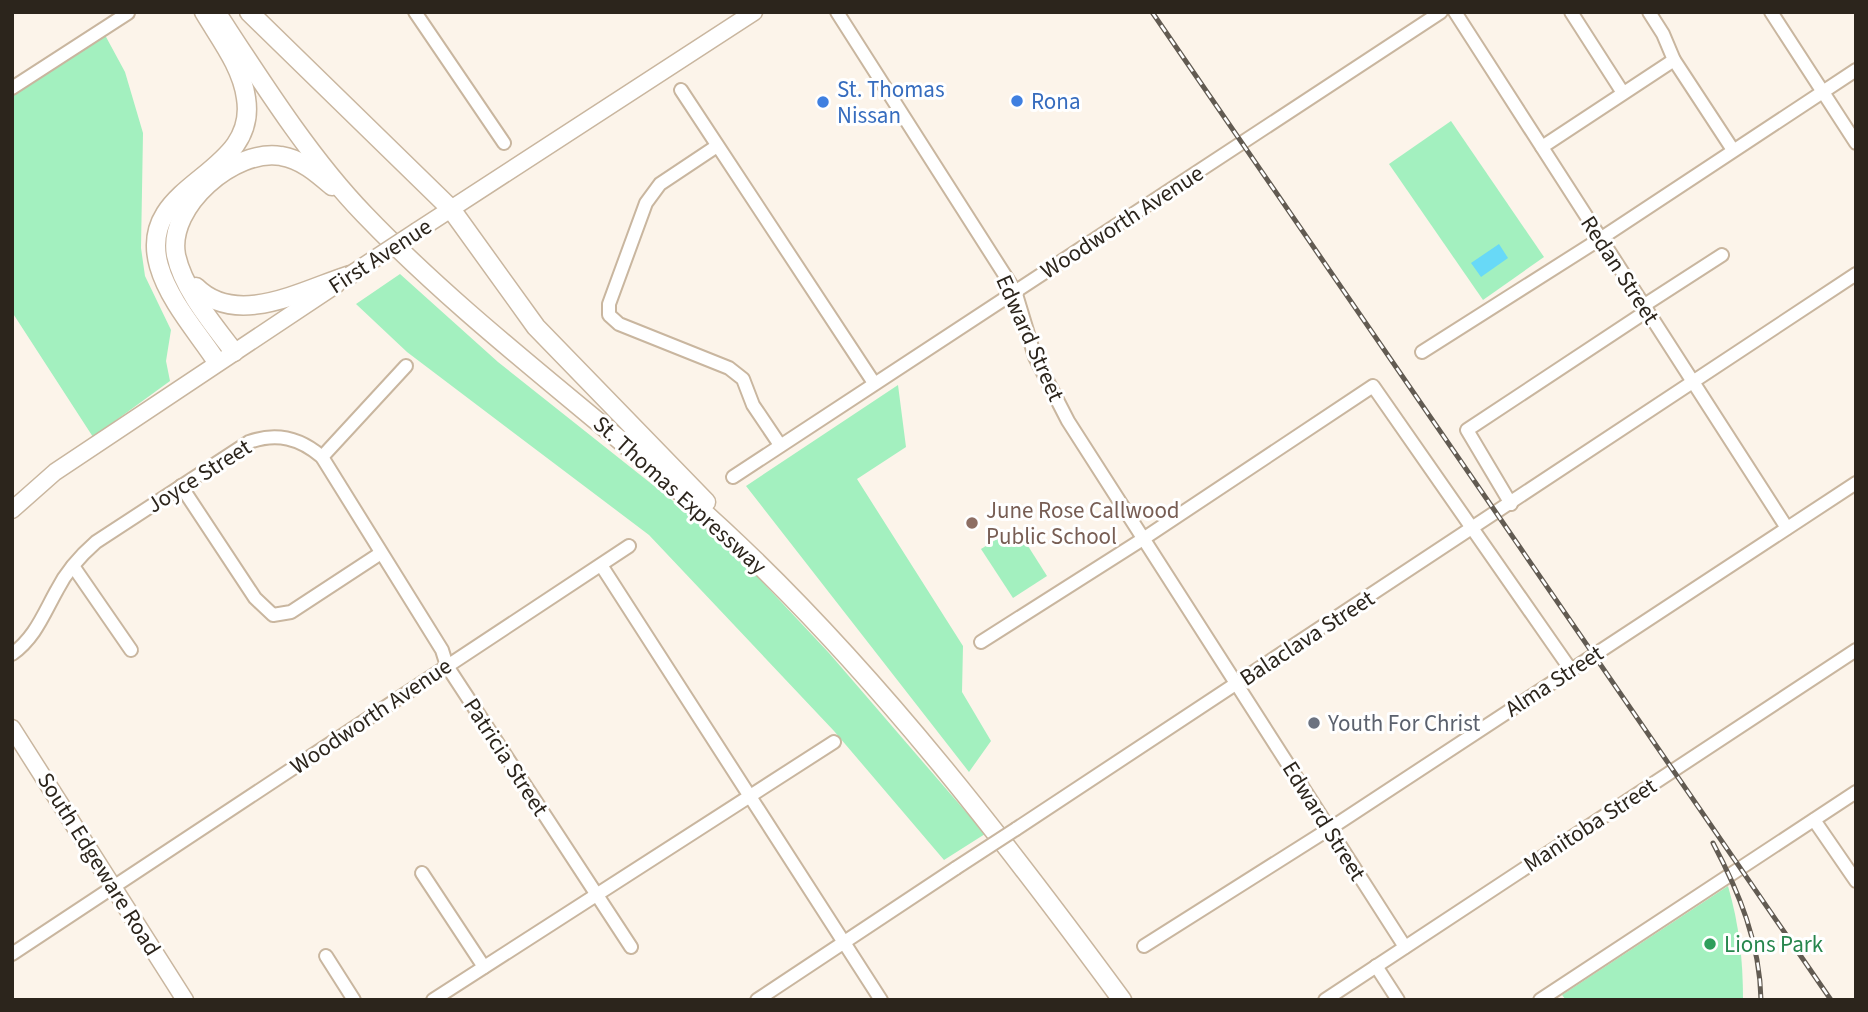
<svg xmlns="http://www.w3.org/2000/svg" width="1868" height="1012" font-family="'Source Sans 3',sans-serif">
	<style>
		.green { fill: #a3f0bf }
		.water { fill: #68d9f7 }
		.lines { fill: none; stroke-linecap: round; stroke-linejoin: round }
		.minor-casing { stroke: #c9b69f; stroke-width: 16 }
		.major-casing { stroke: #c9b69f; stroke-width: 19 }
		.highway-casing { stroke: #c9b69f; stroke-width: 21 }
		.minor { stroke: #fff; stroke-width: 12 }
		.major { stroke: #fff; stroke-width: 16 }
		.highway { stroke: #fff; stroke-width: 18 }
		.rail-casing { stroke: #625b52; stroke-width: 5 }
		.rail { stroke: #fff; stroke-width: 2.5; stroke-dasharray: 8; stroke-linecap: butt }
		.minor-bridge-casing { stroke: #c9b69f; stroke-width: 16; stroke-linecap: butt }
		.major-bridge-casing { stroke: #c9b69f; stroke-width: 19; stroke-linecap: butt }
		.minor-bridge { stroke: #fff; stroke-width: 12 }
		.major-bridge { stroke: #fff; stroke-width: 16 }
		.shop-dot { fill: #3f7fe0; stroke: #fff; stroke-width: 2.5 }
		.education-dot { fill: #8d6e63; stroke: #fff; stroke-width: 2.5 }
		.worship-dot { fill: #6b7280; stroke: #fff; stroke-width: 2.5 }
		.leisure-dot { fill: #2e9e5b; stroke: #fff; stroke-width: 2.5 }
		.labels { text-anchor: middle; dominant-baseline: central; stroke-width: 6; stroke-linejoin: round; paint-order: stroke }
		.shop-label { font-size: 23px; fill: #366cbe; stroke: #fff; text-anchor: start }
		.street-label { font-size: 23px; fill: #2c251c; stroke: #fff }
		.education-label { font-size: 23px; fill: #785e54; stroke: #fff; text-anchor: start }
		.worship-label { font-size: 23px; fill: #5b616d; stroke: #fff; text-anchor: start }
		.leisure-label { font-size: 23px; fill: #27864d; stroke: #fff; text-anchor: start }
	</style>
	<rect width="100%" height="100%" fill="#fcf4ea"/>
	<g class="green">
		<polygon points="105,35 125,72 143,133 141,248 145,276 171,330 166,361 170,381 93,437 12,312 12,96"/>
		<polygon points="1451,121 1544,257 1483,300 1389,164"/>
		<polygon points="400,274 498,362 726,543 829,653 985,834 944,860 834,731 649,535 407,352 356,304"/>
		<polygon points="898,385 906,447 857,479 963,646 962,692 991,741 969,772 746,486"/>
		<polygon points="1016,527 1047,576 1013,598 981,549"/>
		<path d="M1728,886C1739,924 1743,959 1743,1000H1566L1562,995Z"/>
	</g>
	<polygon class="water" points="1499,244 1508,258 1481,277 1471,263"/>
	<g class="lines">
		<g class="minor-casing">
			<g id="minor">
				<polyline points="415,12 504,143"/>
				<polyline points="837,12 1015,291 1035,357 1068,421 1405,947"/>
				<polyline points="1455,12 1787,528"/>
				<polyline points="1571,12 1623,93"/>
				<polyline points="1649,12 1663,34 1674,60 1733,150"/>
				<polyline points="1771,12 1856,143"/>
				<polyline points="12,88 128,13"/>
				<polyline points="681,90 874,383"/>
				<polyline points="717,146 660,184 646,203 609,304 609,315 619,324 729,368 743,379 753,405 780,445"/>
				<polyline points="1542,147 1674,60"/>
				<polyline points="1643,306 1722,255"/>
				<polyline points="1422,352 1600,239 1856,70"/>
				<polyline points="322,457 406,366"/>
				<polyline points="733,477 1441,12"/>
				<polyline points="181,486 255,598 273,615 291,612 381,553"/>
				<polyline points="1511,504 1467,430 1647,311"/>
				<polyline points="601,565 881,1000"/>
				<polyline points="73,566 131,650"/>
				<polyline points="981,642 1143,539 1373,386 1571,670"/>
				<path d="M12,654C35,638 44,613 57,590C66,572 80,556 96,542L249,442C277,432 300,438 322,457L442,650L447,666L631,947"/>
				<polyline points="1814,820 1856,881"/>
				<polyline points="1016,829 1856,274"/>
				<polyline points="422,873 484,967"/>
				<polyline points="1144,946 1337,824 1856,483"/>
				<polyline points="12,954 629,546"/>
				<polyline points="326,956 354,1000"/>
				<polyline points="1376,966 1398,1000"/>
				<polyline points="433,1000 834,742"/>
				<polyline points="757,1000 956,868"/>
				<polyline points="1325,1000 1856,650"/>
				<polyline points="1540,1000 1856,792"/>
			</g>
		</g>
		<g class="major-casing">
			<g id="major">
				<polyline points="417,231 754,12"/>
				<polyline points="12,510 55,472 337,284"/>
				<polyline points="12,728 185,1000"/>
			</g>
		</g>
		<g class="highway-casing">
			<g id="highway">
				<path d="M204,12C220,39 242,67 246,98C259,178 135,181 159,266C169,301 198,333 217,362"/>
				<path d="M216,12C260,79 309,157 364,214C480,335 618,430 739,545C882,681 1005,841 1122,1000"/>
				<polyline points="249,12 451,209 536,327 706,502"/>
				<path d="M196,287C237,328 303,290 350,275"/>
				<path d="M234,352C213,324 183,289 176,255C167,206 235,148 281,156C301,159 317,173 332,186"/>
			</g>
		</g>
		<use href="#minor" class="minor"/>
		<use href="#major" class="major"/>
		<use href="#highway" class="highway"/>
		<g class="rail-casing">
			<g id="rail">
				<polyline points="1152,12 1831,1000"/>
				<path d="M1713,843C1739,892 1760,943 1761,1000"/>
			</g>
		</g>
		<use href="#rail" class="rail"/>
		<g class="minor-bridge-casing">
			<polyline id="minor-bridge" points="956,868 1016,829"/>
		</g>
		<g class="major-bridge-casing">
			<polyline id="major-bridge" points="350,275 417,231"/>
		</g>
		<use href="#minor-bridge" class="minor-bridge"/>
		<use href="#major-bridge" class="major-bridge"/>
	</g>
	<g class="shop-dot">
		<circle cx="1017" cy="101" r="7"/>
		<circle cx="823" cy="102" r="7"/>
	</g>
	<circle class="education-dot" cx="972" cy="523" r="7"/>
	<circle class="worship-dot" cx="1314" cy="723" r="7"/>
	<circle class="leisure-dot" cx="1710" cy="944" r="7"/>
	<g class="labels">
		<g class="shop-label">
			<text x="837" y="89">St. Thomas<tspan x="837" dy="26">Nissan</tspan></text>
			<text x="1031" y="101">Rona</text>
		</g>
		<g class="street-label">
			<text transform="translate(1122 222) rotate(-33)">Woodworth Avenue</text>
			<text transform="translate(380 256) rotate(-33)">First Avenue</text>
			<text transform="translate(1620 270) rotate(57)">Redan Street</text>
			<text transform="translate(1030 338) rotate(66)">Edward Street</text>
			<text transform="translate(199 476) rotate(-32)">Joyce Street</text>
			<text transform="translate(680 495) rotate(42)">St. Thomas Expressway</text>
			<text transform="translate(1307 638) rotate(-33)">Balaclava Street</text>
			<text transform="translate(1554 681) rotate(-33)">Alma Street</text>
			<text transform="translate(371 716) rotate(-34)">Woodworth Avenue</text>
			<text transform="translate(506 757) rotate(57)">Patricia Street</text>
			<text transform="translate(1324 821) rotate(58)">Edward Street</text>
			<text transform="translate(1590 825) rotate(-33)">Manitoba Street</text>
			<text transform="translate(99 864) rotate(58)">South Edgeware Road</text>
		</g>
		<g class="education-label">
			<text x="986" y="510">June Rose Callwood<tspan x="986" dy="26">Public School</tspan></text>
		</g>
		<g class="worship-label">
			<text x="1328" y="723">Youth For Christ</text>
		</g>
		<g class="leisure-label">
			<text x="1724" y="944">Lions Park</text>
		</g>
	</g>
	<rect width="1868" height="1012" fill="none" stroke="#2c251c" stroke-width="28"/>
</svg>
